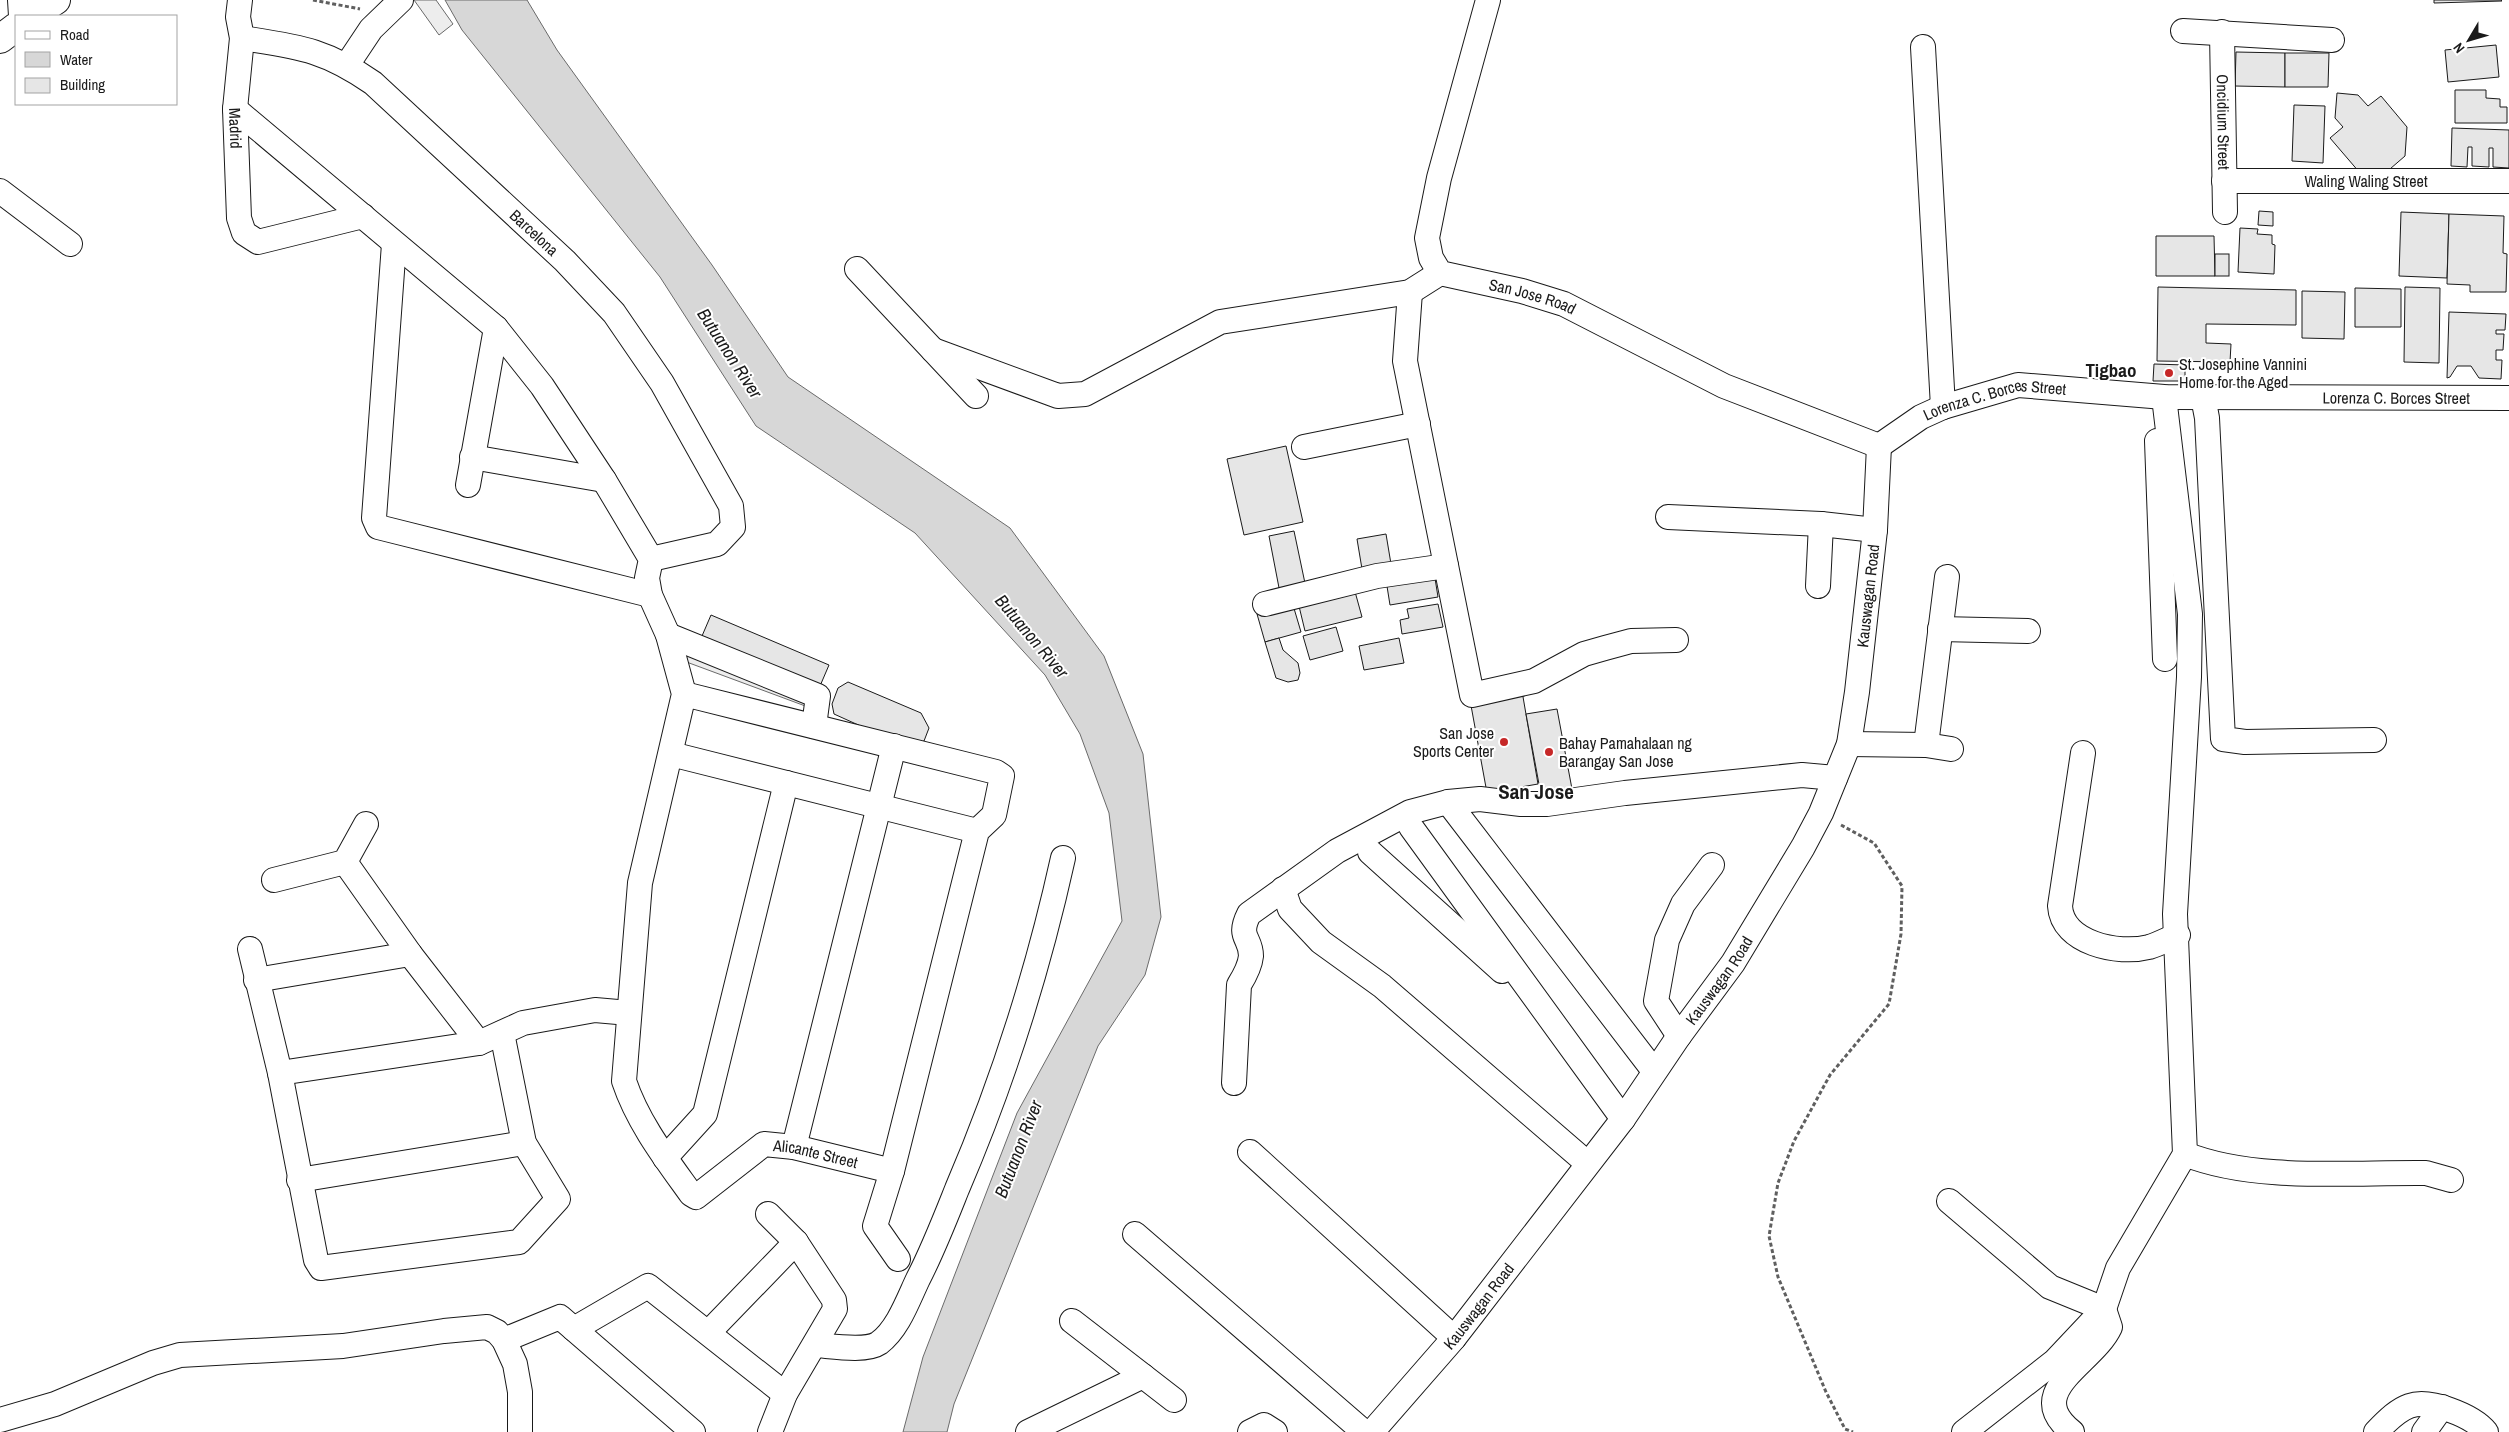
<svg xmlns="http://www.w3.org/2000/svg" width="2509" height="1432" font-family="'Archivo Narrow',sans-serif">
	<style>
		.built { fill: #ededed; stroke: #6a6a6a }
		.water { fill: #d7d7d7; stroke: #6a6a6a }
		.building { fill: #e6e6e6; stroke: #1a1a1a }
		.lines { fill: none; stroke-linecap: round; stroke-linejoin: round }
		.minor-casing { stroke: #1a1a1a; stroke-width: 26 }
		.major-casing { stroke: #1a1a1a; stroke-width: 30 }
		.path { stroke: #5f5f5f; stroke-width: 3; stroke-dasharray: 4 2.5; stroke-linecap: butt }
		.minor { stroke: #fff; stroke-width: 24 }
		.major { stroke: #fff; stroke-width: 28 }
		.poi-dot { fill: #c62828; stroke: #fff; stroke-width: 2 }
		.labels { text-anchor: middle; dominant-baseline: central; stroke-width: 4; stroke-linejoin: round; paint-order: stroke }
		.street-label { font-size: 16px; fill: #1a1a1a; stroke: #fff }
		.poi-label { font-size: 16px; fill: #1a1a1a; stroke: #fff; text-anchor: start }
		.water-label { font-size: 18px; font-style: italic; fill: #1a1a1a; stroke: #fff }
		.quarter-label { font-size: 19px; font-weight: bold; fill: #1a1a1a; stroke: #fff }
		.district-label { font-size: 21px; font-weight: bold; fill: #1a1a1a; stroke: #fff }
	</style>
	<rect width="100%" height="100%" fill="#fff"/>
	<g class="built">
		<polygon points="414,0 436,0 453,24 439,35"/>
		<polygon points="679,637 814,689 808,707 673,657"/>
	</g>
	<polygon class="water" points="445,0 527,0 557,50 712,265 788,377 1010,528 1104,656 1143,754 1161,917 1145,975 1098,1046 954,1404 947,1432 903,1432 923,1357 1017,1113 1122,921 1109,813 1080,734 1045,675 915,533 756,426 660,277 462,30"/>
	<g class="building">
		<polygon points="2434,0 2501,0 2502,1 2434,3"/>
		<polygon points="2496,45 2499,77 2448,82 2445,50"/>
		<polygon points="2236,52 2285,53 2285,87 2235,86"/>
		<polygon points="2285,53 2329,53 2328,87 2285,87"/>
		<polygon points="2455,90 2486,90 2486,98 2500,99 2500,107 2507,107 2507,123 2455,123"/>
		<polygon points="2337,93 2358,95 2368,106 2381,96 2407,127 2405,156 2383,175 2360,173 2330,138 2343,127 2335,118"/>
		<polygon points="2294,105 2325,106 2323,163 2292,161"/>
		<polygon points="2452,128 2509,130 2509,168 2493,167 2493,148 2489,148 2489,167 2472,166 2472,147 2468,147 2467,167 2451,166"/>
		<polygon points="2259,211 2273,212 2273,226 2258,225"/>
		<polygon points="2401,212 2449,214 2447,278 2399,276"/>
		<polygon points="2449,214 2504,216 2503,253 2507,254 2506,292 2470,292 2470,285 2447,284"/>
		<polygon points="2240,228 2258,229 2257,234 2272,235 2272,244 2275,245 2274,274 2238,272"/>
		<polygon points="2156,236 2214,236 2215,276 2156,276"/>
		<rect x="2215" y="254" width="14" height="22"/>
		<polygon points="2158,287 2296,290 2296,325 2206,324 2206,343 2231,344 2230,362 2157,361"/>
		<polygon points="2405,287 2440,288 2439,363 2404,362"/>
		<polygon points="2355,288 2401,289 2401,327 2355,327"/>
		<polygon points="2302,291 2345,292 2344,339 2302,338"/>
		<polygon points="2449,312 2506,314 2505,330 2496,330 2496,334 2504,334 2503,350 2496,350 2496,360 2502,360 2501,379 2479,378 2471,366 2457,366 2450,377 2447,378"/>
		<polygon points="2154,364 2185,365 2185,381 2153,381"/>
		<polygon points="1286,446 1303,522 1244,535 1227,459"/>
		<polygon points="1294,531 1306,588 1280,593 1269,536"/>
		<polygon points="1386,534 1392,570 1363,575 1357,539"/>
		<polygon points="1434,572 1438,597 1390,605 1386,580"/>
		<polygon points="1354,588 1362,617 1305,631 1298,602"/>
		<polygon points="1438,604 1443,627 1402,634 1400,620 1409,618 1407,609"/>
		<polygon points="1293,605 1301,632 1265,642 1257,614"/>
		<polygon points="711,615 829,665 820,686 702,636"/>
		<polygon points="1336,627 1343,651 1310,660 1303,636"/>
		<polygon points="1279,638 1283,650 1298,663 1300,673 1298,680 1288,682 1276,678 1265,642"/>
		<polygon points="1399,638 1404,663 1364,670 1359,646"/>
		<polygon points="848,682 921,713 929,728 924,741 907,747 834,714 832,704 838,688"/>
		<polygon points="1522,691 1538,784 1487,793 1470,700"/>
		<polygon points="1557,709 1572,789 1541,795 1526,714"/>
	</g>
	<g class="lines">
		<g class="minor-casing">
			<g id="minor">
				<polyline points="20,0 21,16"/>
				<path id="s1" d="M240,0L238,17L242,38L235,109L239,218L244,233L258,242L363,216"/>
				<path id="s2" d="M1488,0L1439,178L1427,238L1431,258L1440,273L1522,291L1564,304L1724,386L1879,446"/>
				<polyline points="2183,31 2332,40"/>
				<path id="s3" d="M2222,32L2225,212"/>
				<path id="s4" d="M242,38C299,47 324,49 373,83L565,261L614,313L662,383L731,506L733,527L717,544L651,559"/>
				<polyline points="1923,47 1943,407"/>
				<polyline points="347,65 371,29 401,0"/>
				<path id="s5" d="M235,109L496,328L542,386L604,480L651,559L647,578L650,595L668,635L684,694L640,883L624,1081C638,1123 666,1159 691,1194L696,1197L764,1144L794,1147L892,1171"/>
				<path id="s6" d="M2224,181H2509"/>
				<polyline points="0,191 70,244"/>
				<polyline points="394,244 374,518 378,527 650,595"/>
				<polyline points="857,269 976,396"/>
				<polyline points="1410,292 1405,361 1472,695 1534,681 1584,654 1605,648 1631,641 1676,640"/>
				<polyline points="933,350 1058,396 1085,394 1220,322 1410,292 1440,273"/>
				<polyline points="2203,397 2207,418 2223,739 2245,742 2374,740"/>
				<polyline points="2157,441 2165,659"/>
				<path id="s7" d="M1879,446L1921,417L1943,407L2018,385L2164,397L2509,398"/>
				<polyline points="1304,447 1418,424"/>
				<polyline points="472,457 604,480"/>
				<polyline points="468,485 496,328"/>
				<polyline points="1668,517 1821,524 1875,530"/>
				<polyline points="1818,586 1821,524"/>
				<polyline points="1265,604 1377,576 1446,566"/>
				<polyline points="1940,629 2028,631"/>
				<polyline points="668,635 818,696 814,726"/>
				<polyline points="684,694 996,772 1002,776 994,815 977,831 892,1171 875,1226 898,1259"/>
				<polyline points="1849,744 1926,745 1951,749"/>
				<polyline points="1926,745 1947,577"/>
				<path d="M2083,753L2060,906C2062,943 2118,955 2149,947C2159,944 2168,939 2178,935"/>
				<polyline points="671,754 977,831"/>
				<polyline points="1448,802 1654,1071"/>
				<polyline points="1411,827 1623,1119"/>
				<polyline points="1370,852 1502,971"/>
				<polyline points="345,862 410,954 479,1043"/>
				<polyline points="274,880 345,862 366,824"/>
				<polyline points="1283,889 1290,909 1321,942 1382,986 1587,1163"/>
				<polyline points="250,949 280,1073 316,1260 321,1268 519,1242 558,1199 524,1143 502,1033"/>
				<polyline points="256,980 410,954"/>
				<polyline points="1679,1036 1656,1001 1667,940 1683,904 1712,865"/>
				<polyline points="280,1073 479,1043 523,1023 595,1010 629,1013"/>
				<path d="M1234,1083L1239,985C1244,977 1250,966 1251,956C1251,937 1237,938 1249,914L1337,851L1410,812L1448,802L1480,799L1521,804H1547L1625,793L1802,775L1835,778"/>
				<polyline points="794,1147 894,746"/>
				<polyline points="1250,1152 1454,1338"/>
				<path d="M2185,1154C2255,1182 2351,1172 2426,1173L2451,1180"/>
				<polyline points="665,1158 705,1114 786,783"/>
				<polyline points="299,1180 524,1143"/>
				<polyline points="1949,1201 2050,1287 2104,1309"/>
				<polyline points="768,1214 796,1242 834,1300 835,1309 785,1394 770,1432"/>
				<polyline points="1135,1234 1364,1432"/>
				<polyline points="1072,1321 1174,1400"/>
				<polyline points="574,1329 648,1286 785,1394"/>
				<polyline points="709,1332 796,1242"/>
				<polyline points="504,1340 560,1317 693,1432"/>
				<path d="M815,1345C831,1346 866,1352 879,1343C898,1329 908,1300 918,1279C933,1250 945,1219 957,1189C1003,1082 1038,971 1063,858"/>
				<polyline points="0,1420 55,1404 153,1363 180,1355 343,1346 444,1331 487,1327 497,1332 504,1340 515,1364 520,1392 520,1432"/>
				<polyline points="1028,1432 1143,1376"/>
				<polyline points="1250,1432 1264,1425 1275,1432"/>
				<path id="s8" d="M1372,1432L1454,1338L1623,1119L1679,1036L1733,963L1803,847L1821,813L1849,744L1857,692L1875,530L1879,446"/>
				<polyline points="1964,1432 2055,1361 2104,1309 2118,1268 2185,1154 2175,914 2189,677 2190,614 2164,397"/>
				<path d="M2072,1432C2021,1391 2093,1364 2110,1327L2104,1309"/>
				<path d="M2376,1432C2402,1405 2414,1397 2450,1410C2464,1415 2477,1421 2486,1432"/>
				<polyline points="2424,1432 2442,1407"/>
			</g>
		</g>
		<g class="major-casing">
			<g id="major">
				<polyline points="32,16 56,0"/>
				<polyline points="0,39 16,27"/>
			</g>
		</g>
		<g class="path">
			<polyline points="313,0 360,9"/>
			<polyline points="1841,825 1874,843 1902,886 1901,934 1889,1004 1830,1075 1794,1141 1778,1183 1769,1236 1778,1277 1826,1392 1845,1429 1853,1432"/>
		</g>
		<use href="#minor" class="minor"/>
		<use href="#major" class="major"/>
	</g>
	<g class="poi-dot">
		<circle cx="2169" cy="373" r="5"/>
		<circle cx="1504" cy="742" r="5"/>
		<circle cx="1549" cy="752" r="5"/>
	</g>
	<g class="labels">
		<g class="street-label">
			<text stroke="none"><textPath href="#s3" startOffset="90">Oncidium Street</textPath></text>
			<text stroke="none"><textPath href="#s1" startOffset="129">Madrid</textPath></text>
			<text stroke="none"><textPath href="#s6" startOffset="142">Waling Waling Street</textPath></text>
			<text stroke="none"><textPath href="#s4" startOffset="360">Barcelona</textPath></text>
			<text stroke="none"><textPath href="#s2" startOffset="379">San Jose Road</textPath></text>
			<text stroke="none"><textPath href="#s7" startOffset="532">Lorenza C. Borces Street</textPath></text>
			<text stroke="none"><textPath href="#s7" startOffset="128">Lorenza C. Borces Street</textPath></text>
			<text stroke="none"><textPath href="#s8" startOffset="990">Kauswagan Road</textPath></text>
			<text stroke="none"><textPath href="#s8" startOffset="570">Kauswagan Road</textPath></text>
			<text stroke="none"><textPath href="#s5" startOffset="1430">Alicante Street</textPath></text>
			<text stroke="none"><textPath href="#s8" startOffset="165">Kauswagan Road</textPath></text>
		</g>
		<g class="poi-label">
			<text x="2179" y="364">St. Josephine Vannini<tspan x="2179" dy="18">Home for the Aged</tspan></text>
			<text x="1494" y="733" text-anchor="end">San Jose<tspan x="1494" dy="18">Sports Center</tspan></text>
			<text x="1559" y="743">Bahay Pamahalaan ng<tspan x="1559" dy="18">Barangay San Jose</tspan></text>
		</g>
		<g class="water-label">
			<text transform="translate(730 353) rotate(57)">Butuanon River</text>
			<text transform="translate(1032 636) rotate(50)">Butuanon River</text>
			<text transform="translate(1018 1149) rotate(-69)">Butuanon River</text>
		</g>
		<g class="quarter-label">
			<text x="2111" y="370">Tigbao</text>
		</g>
		<g class="district-label">
			<text x="1536" y="791">San Jose</text>
		</g>
	</g>
	<rect x="15" y="15" width="162" height="90" fill="#ffffff" stroke="#a3a3a3"/>
	<rect x="25" y="31" width="25" height="8" fill="#ffffff" stroke="#a3a3a3"/>
	<text x="60" y="40" font-size="15" fill="#1a1a1a">Road</text>
	<rect x="25" y="52" width="25" height="15" fill="#d7d7d7" stroke="#a3a3a3"/>
	<text x="60" y="65" font-size="15" fill="#1a1a1a">Water</text>
	<rect x="25" y="78" width="25" height="15" fill="#e6e6e6" stroke="#a3a3a3"/>
	<text x="60" y="90" font-size="15" fill="#1a1a1a">Building</text>
	<g transform="translate(2469 40) rotate(232)" stroke="#ffffff" stroke-width="4" paint-order="stroke">
	<path d="M0-4L9 19L0 12L-9 19Z" fill="#1a1a1a"/>
	<text y="-8" font-size="14" font-weight="bold" text-anchor="middle" fill="#1a1a1a">N</text>
	</g>
</svg>
